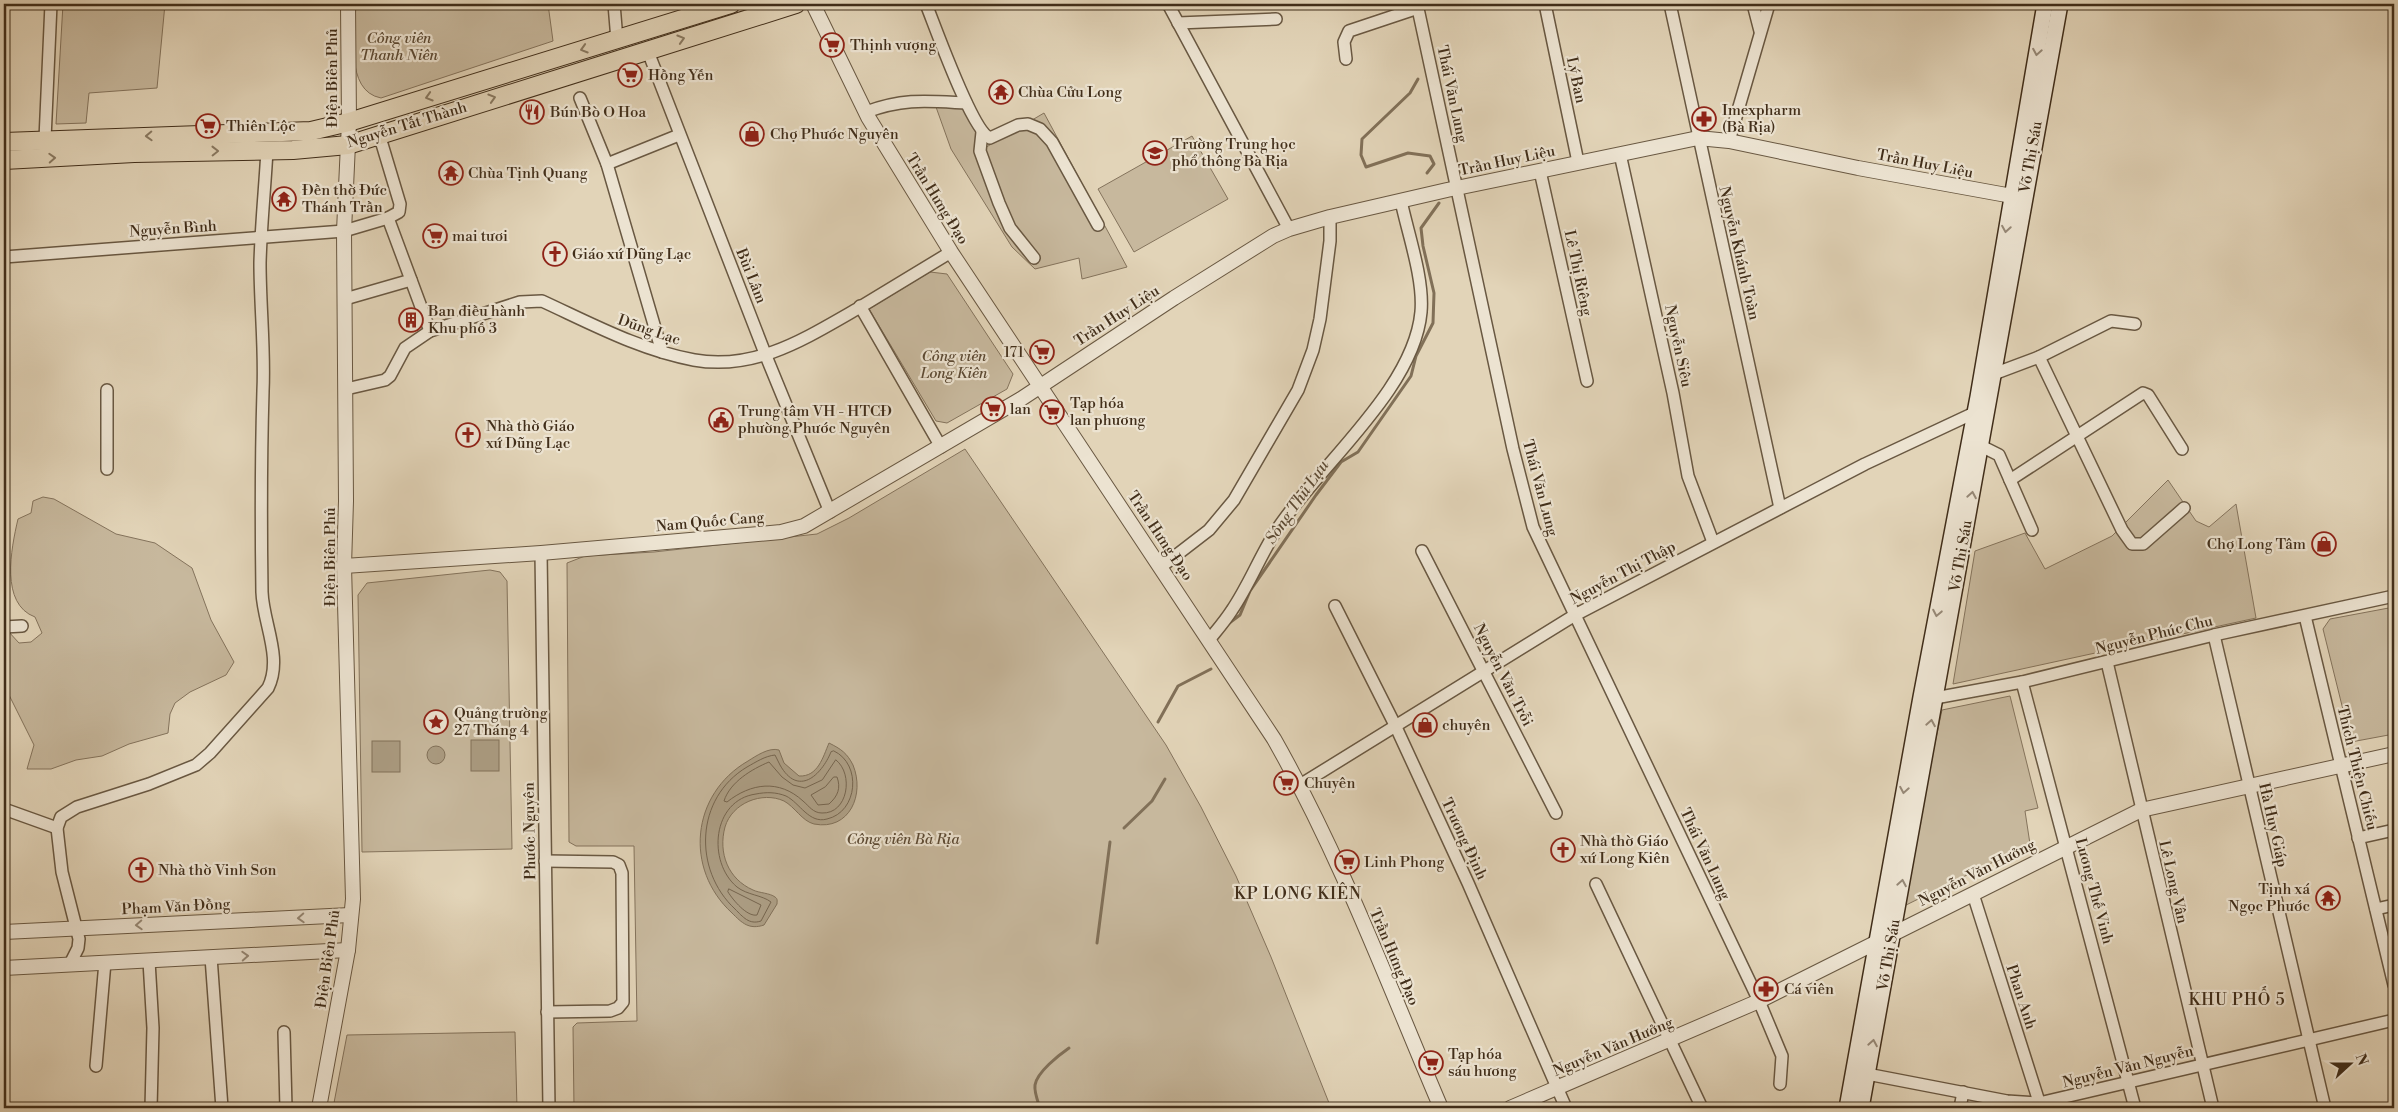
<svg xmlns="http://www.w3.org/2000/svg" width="2398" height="1112" font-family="'Libre Bodoni',serif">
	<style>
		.green { fill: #c7b89d; stroke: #84735c }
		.water { fill: #ab9c82; stroke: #817058 }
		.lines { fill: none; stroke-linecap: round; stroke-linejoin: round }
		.shore { stroke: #76654e; stroke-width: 1 }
		.stream { stroke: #817058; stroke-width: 3 }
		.minor-casing { stroke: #695842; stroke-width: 14 }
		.tertiary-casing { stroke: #695842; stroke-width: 16 }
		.secondary-casing { stroke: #412e1a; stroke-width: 18 }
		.primary-casing { stroke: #412e1a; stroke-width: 20 }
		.minor { stroke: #ece3d1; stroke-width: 11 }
		.tertiary { stroke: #ece3d1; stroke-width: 14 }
		.secondary { stroke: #ece3d1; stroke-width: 15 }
		.primary { stroke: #e2d4b8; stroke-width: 18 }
		.oneway { stroke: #897961 }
		.oneway2 { stroke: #968876 }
		.labels { text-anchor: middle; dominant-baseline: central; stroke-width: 4.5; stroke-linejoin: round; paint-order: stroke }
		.park-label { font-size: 15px; font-style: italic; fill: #5c4a34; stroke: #ece3d1 }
		.poi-label { font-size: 15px; fill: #412e1a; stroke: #ece3d1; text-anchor: start }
		.street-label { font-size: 15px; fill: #412e1a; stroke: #ece3d1 }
		.water-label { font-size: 16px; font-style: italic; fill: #5c4a34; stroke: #ece3d1 }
		.neighbourhood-label { font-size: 16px; letter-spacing: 1px; fill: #412e1a; stroke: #ece3d1 }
	</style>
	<rect width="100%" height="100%" fill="#e2d4b8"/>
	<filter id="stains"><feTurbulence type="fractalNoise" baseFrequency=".004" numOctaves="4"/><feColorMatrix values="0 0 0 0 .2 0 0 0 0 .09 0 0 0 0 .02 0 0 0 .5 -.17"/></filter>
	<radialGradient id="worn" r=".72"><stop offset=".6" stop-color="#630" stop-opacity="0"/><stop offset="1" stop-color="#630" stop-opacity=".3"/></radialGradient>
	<g class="green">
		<polygon points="63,4 165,4 157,88 89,93 86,123 56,124"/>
		<path d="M356,4H548L553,41L381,98C344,91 355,31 356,4Z"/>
		<polygon points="936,107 965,108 983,149 1044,113 1127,267 1082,279 1079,258 1035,269 1012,247 951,149"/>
		<polygon points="1192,136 1228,199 1134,252 1098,189"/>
		<polygon points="930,272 947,274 1013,374 1007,389 947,423 936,421 869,309"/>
		<polygon points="965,449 1166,745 1201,807 1236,876 1271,957 1331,1108 574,1108 573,1027 577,1023 637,1021 634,846 576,846 569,842 567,563 585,556 654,552 817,534 849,518"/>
		<polygon points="2168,480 2196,521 2209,527 2236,504 2256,618 1953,684 1975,551 2025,533 2045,569 2112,536"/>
		<path d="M43,497L54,499L116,534L155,543L192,568L211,620L234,662L226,675L190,692L175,703L170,714L168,733L129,744L102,756L76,760L51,769H27L34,745L7,691L4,670V633L8,631L19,643L31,642L42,633L35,617C0,604 11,549 18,519L31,513L33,501Z"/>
		<polygon points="490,570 500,572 507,581 512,849 362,852 358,595 367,583"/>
		<polygon points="2394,607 2394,734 2351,742 2323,629 2330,619"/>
		<polygon points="2010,696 2038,808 2025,811 2030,844 1900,908 1942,710"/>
		<polygon points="515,1032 517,1108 333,1108 347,1035"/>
	</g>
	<g class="water">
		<rect x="471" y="740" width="28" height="31"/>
		<rect x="372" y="741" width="28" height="31"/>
		<path d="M829,743C841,749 847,753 853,765C865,794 850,831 814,824C802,821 795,807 784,801C762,791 732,803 725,827C718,853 728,879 753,890C759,893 770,893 775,897C778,899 777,901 777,904L764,925C749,930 742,923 732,913C684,869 691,794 748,761C756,756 769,747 779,750L784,763L799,776C818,777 823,757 829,743Z"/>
		<circle cx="436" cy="755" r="9"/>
	</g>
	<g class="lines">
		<g class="shore">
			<path d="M834,751C862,764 858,812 827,819C809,824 800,803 786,796C776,792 766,792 756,794C712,800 707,862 737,887C747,895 762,895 771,902L761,921C749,925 743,917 735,909C693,870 695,798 747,767C756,762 765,756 775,755C777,758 778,762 780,765C798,797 821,776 831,752Z"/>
			<path d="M836,760C854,774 848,814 822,813C813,813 809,806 803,801C779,779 751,783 727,802L724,801C730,782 752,769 769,762L782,777L793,785L805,788L822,780Z"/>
			<path d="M834,777H837C841,788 838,796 829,804L818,805L811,795L825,787Z"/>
			<path d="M729,889L761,905L757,915C747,917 733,900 728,892Z"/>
		</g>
		<g class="stream">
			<polyline points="1418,79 1410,93 1362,139 1361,155 1366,167 1408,153 1430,156 1434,164 1427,173"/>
			<polyline points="1228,624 1240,615 1250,591 1316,495 1341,462 1358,452 1411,376 1416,356 1433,323 1434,293 1423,246 1421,228 1439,203"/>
			<polyline points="1158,722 1178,686 1211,669"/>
			<polyline points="1124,828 1152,801 1165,779"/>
			<polyline points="1097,943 1110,842"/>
			<path d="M1040,1108C1038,1102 1034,1092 1035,1085C1037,1072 1059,1055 1069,1048"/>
		</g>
		<g class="minor-casing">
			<g id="minor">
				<polyline points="614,4 617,40"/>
				<path d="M926,4C935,26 972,131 990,138L1018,125L1028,124L1040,129L1052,142L1098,225"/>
				<polyline points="1168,4 1289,229"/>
				<polyline points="1417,4 1513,449 1533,527 1759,1001 1782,1056 1780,1084"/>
				<polyline points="1545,4 1578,162"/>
				<polyline points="1670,4 1780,508"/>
				<polyline points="1753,4 1760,31"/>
				<polyline points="1178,23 1276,19"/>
				<polyline points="647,49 766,356 830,512"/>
				<polyline points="1346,59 1344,42 1349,31 1418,8"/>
				<polyline points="580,98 607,164 662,352"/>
				<path d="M866,112C904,98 927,101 966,103"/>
				<polyline points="982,132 980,151 999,203 1010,228 1034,258"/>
				<polyline points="45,139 51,4"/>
				<polyline points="1729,141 1769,4"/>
				<polyline points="1620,154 1673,393 1688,476 1713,542"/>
				<polyline points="607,164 679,135"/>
				<polyline points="1540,171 1587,381"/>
				<polyline points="388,218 430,331"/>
				<polyline points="4,257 344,231 388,218 399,212 400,204 379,134"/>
				<polyline points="345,299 411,280"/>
				<polyline points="860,306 941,447"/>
				<polyline points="2039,357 2111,321 2135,324"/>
				<polyline points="1991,375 2039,357 2122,530 2132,544 2143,544 2184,508"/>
				<path d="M346,389L385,380L390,376L405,348L430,331L520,302L542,301C592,324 640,350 694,360C756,371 806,338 857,309C888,290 920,271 951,252"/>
				<polyline points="1981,446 1999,455 2032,530"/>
				<polyline points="107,469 107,390"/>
				<polyline points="2010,480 2143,393 2148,395 2182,449"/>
				<polyline points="1422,551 1556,813"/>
				<polyline points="541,553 549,1108"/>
				<polyline points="1161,567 1209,530 1234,500 1298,390 1313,350 1320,319 1330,241 1330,217"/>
				<polyline points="1335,606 1395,725 1468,883 1566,1108"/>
				<polyline points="2305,616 2394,985"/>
				<polyline points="4,627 22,626"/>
				<polyline points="2214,635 2325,1108"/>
				<path d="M1209,640C1217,630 1225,621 1232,610C1249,585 1260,556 1276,531C1317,467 1414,390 1421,312C1424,279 1408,234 1401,201"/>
				<polyline points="2107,662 2213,1108"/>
				<polyline points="2022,682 2135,1108"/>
				<polyline points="1928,697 1935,698 2022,682 2214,635 2394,596"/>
				<polyline points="1300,785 1575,615 1865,464 1974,413"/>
				<polyline points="4,809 57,828"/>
				<polyline points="2358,838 2394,830"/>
				<polyline points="545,861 613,862 619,865 622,873 623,1002 618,1008 610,1011 547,1012"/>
				<polyline points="1596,884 1702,1108"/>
				<polyline points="1973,894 2041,1108"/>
				<polyline points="2376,909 2394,905"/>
				<polyline points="211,957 222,1108"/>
				<polyline points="149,961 153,1028 151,1108"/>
				<path d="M70,964L78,948L79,939L62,872L57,828L61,817L77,807L149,784L196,765L210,753L268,688C283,658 263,623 262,592C261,525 261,458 263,391C265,349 260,306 260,263C261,225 265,187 267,150"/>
				<polyline points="284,1032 286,1108"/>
				<polyline points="96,1066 105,962"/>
				<polyline points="1867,1074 2007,1101 2039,1103 2394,1020"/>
				<polyline points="1960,1108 1963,1092"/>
			</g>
		</g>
		<g class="tertiary-casing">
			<g id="tertiary">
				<path d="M813,4L868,117L951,252L1274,739C1341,857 1388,984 1441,1108"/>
				<polyline points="344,566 541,553 781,532 804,526 1021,399 1174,298 1273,236 1289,229 1330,217 1447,190 1698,138 1729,141 1858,168 2023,198"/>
				<polyline points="4,932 350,915"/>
				<polyline points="4,968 348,950"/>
				<polyline points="319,1108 348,950 353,899 344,566 346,501 344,231 349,122 348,4"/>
				<polyline points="1510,1108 1759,1001 2141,810 2394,754"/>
			</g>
		</g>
		<g class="secondary-casing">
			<g id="secondary">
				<polyline points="1847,1108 1921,697 1978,397 2045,4"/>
				<polyline points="1861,1108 2060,4"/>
			</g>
		</g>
		<g class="primary-casing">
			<g id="primary">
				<polyline points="4,142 311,131 349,122 731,4"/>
				<polyline points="4,160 134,153 293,150 348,145 796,4"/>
			</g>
		</g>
		<use href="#minor" class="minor"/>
		<use href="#tertiary" class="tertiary"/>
		<use href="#secondary" class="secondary"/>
		<use href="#primary" class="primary"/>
	</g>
	<defs><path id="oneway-chevron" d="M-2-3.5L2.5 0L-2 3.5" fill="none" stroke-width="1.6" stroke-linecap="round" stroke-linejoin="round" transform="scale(1.25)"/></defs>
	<g class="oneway">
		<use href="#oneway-chevron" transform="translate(681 39) rotate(-17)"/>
		<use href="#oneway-chevron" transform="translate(584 49) rotate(163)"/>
		<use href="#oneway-chevron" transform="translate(429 97) rotate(163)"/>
		<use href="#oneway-chevron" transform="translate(492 98) rotate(-17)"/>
		<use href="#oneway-chevron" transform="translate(149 136) rotate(178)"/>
		<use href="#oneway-chevron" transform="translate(215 151) rotate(-1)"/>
		<use href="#oneway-chevron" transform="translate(52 158) rotate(-3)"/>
	</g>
	<g class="oneway2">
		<use href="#oneway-chevron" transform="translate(2037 52) rotate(100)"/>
		<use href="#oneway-chevron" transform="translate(2006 229) rotate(99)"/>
		<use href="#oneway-chevron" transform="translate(1972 495) rotate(-80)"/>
		<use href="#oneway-chevron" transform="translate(1937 613) rotate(101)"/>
		<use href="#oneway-chevron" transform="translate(1931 723) rotate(-80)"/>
		<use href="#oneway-chevron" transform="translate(1904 790) rotate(100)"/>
		<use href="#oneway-chevron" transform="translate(1902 883) rotate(-80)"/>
		<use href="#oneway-chevron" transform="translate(301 918) rotate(177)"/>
		<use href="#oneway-chevron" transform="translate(139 925) rotate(177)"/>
		<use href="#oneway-chevron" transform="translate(245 956) rotate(-3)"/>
		<use href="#oneway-chevron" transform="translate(1873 1043) rotate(-80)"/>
	</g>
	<defs>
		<g id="supermarket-ring" transform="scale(1.25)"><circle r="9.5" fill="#ece3d1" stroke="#8f2418" stroke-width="1.5"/><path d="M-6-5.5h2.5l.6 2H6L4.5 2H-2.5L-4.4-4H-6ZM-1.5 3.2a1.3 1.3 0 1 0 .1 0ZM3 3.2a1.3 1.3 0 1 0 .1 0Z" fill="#8f2418"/></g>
		<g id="temple-ring" transform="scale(1.25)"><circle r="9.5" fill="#ece3d1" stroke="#8f2418" stroke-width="1.5"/><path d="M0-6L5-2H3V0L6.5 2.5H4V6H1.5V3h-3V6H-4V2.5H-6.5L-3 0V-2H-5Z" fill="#8f2418"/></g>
		<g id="restaurant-ring" transform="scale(1.25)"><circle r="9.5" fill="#ece3d1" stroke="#8f2418" stroke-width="1.5"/><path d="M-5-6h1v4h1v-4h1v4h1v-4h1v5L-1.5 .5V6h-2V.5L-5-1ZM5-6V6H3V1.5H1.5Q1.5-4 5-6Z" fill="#8f2418"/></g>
		<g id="pharmacy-ring" transform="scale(1.25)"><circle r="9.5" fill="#ece3d1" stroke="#8f2418" stroke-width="1.5"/><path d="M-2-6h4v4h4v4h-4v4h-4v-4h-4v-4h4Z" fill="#8f2418"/></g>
		<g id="shop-ring" transform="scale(1.25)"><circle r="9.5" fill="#ece3d1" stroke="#8f2418" stroke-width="1.5"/><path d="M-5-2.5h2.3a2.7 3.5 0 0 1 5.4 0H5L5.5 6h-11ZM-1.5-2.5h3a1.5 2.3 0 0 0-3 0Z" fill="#8f2418"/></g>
		<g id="school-ring" transform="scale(1.25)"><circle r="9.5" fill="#ece3d1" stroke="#8f2418" stroke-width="1.5"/><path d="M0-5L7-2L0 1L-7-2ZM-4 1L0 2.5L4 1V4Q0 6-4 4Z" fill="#8f2418"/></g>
		<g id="church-ring" transform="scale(1.25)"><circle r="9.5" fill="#ece3d1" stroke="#8f2418" stroke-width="1.5"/><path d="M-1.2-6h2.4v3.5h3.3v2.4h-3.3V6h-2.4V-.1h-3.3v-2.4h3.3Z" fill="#8f2418"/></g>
		<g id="building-ring" transform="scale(1.25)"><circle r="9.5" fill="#ece3d1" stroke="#8f2418" stroke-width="1.5"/><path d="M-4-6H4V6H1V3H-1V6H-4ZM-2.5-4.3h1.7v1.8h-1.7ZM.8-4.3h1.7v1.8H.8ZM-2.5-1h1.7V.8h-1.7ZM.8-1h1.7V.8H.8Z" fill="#8f2418"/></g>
		<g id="civic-ring" transform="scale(1.25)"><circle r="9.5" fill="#ece3d1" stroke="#8f2418" stroke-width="1.5"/><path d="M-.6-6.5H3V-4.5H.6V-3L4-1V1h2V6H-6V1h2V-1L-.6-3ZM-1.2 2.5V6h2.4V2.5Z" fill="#8f2418"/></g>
		<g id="sight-ring" transform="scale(1.25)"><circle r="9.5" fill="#ece3d1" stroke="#8f2418" stroke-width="1.5"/><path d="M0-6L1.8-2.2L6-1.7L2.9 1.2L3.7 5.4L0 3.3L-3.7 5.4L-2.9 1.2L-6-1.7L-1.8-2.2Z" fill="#8f2418"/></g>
	</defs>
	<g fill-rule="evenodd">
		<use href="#supermarket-ring" x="832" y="45"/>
		<use href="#supermarket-ring" x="630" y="75"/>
		<use href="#temple-ring" x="1001" y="92"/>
		<use href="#restaurant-ring" x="532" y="112"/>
		<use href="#pharmacy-ring" x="1704" y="119"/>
		<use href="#supermarket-ring" x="208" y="126"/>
		<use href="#shop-ring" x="752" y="134"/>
		<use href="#school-ring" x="1155" y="153"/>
		<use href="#temple-ring" x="451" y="173"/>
		<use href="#temple-ring" x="284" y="199"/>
		<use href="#supermarket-ring" x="435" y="236"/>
		<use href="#church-ring" x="555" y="254"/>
		<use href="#building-ring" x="411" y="320"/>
		<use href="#supermarket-ring" x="1042" y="352"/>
		<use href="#supermarket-ring" x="993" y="409"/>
		<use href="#supermarket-ring" x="1052" y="412"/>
		<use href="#civic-ring" x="721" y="420"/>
		<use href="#church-ring" x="468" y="435"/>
		<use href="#shop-ring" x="2324" y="544"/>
		<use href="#sight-ring" x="436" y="722"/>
		<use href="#shop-ring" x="1425" y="725"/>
		<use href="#supermarket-ring" x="1286" y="783"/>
		<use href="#church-ring" x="1563" y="850"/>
		<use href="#supermarket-ring" x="1347" y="862"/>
		<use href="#church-ring" x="141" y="870"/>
		<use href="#temple-ring" x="2328" y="898"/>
		<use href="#pharmacy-ring" x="1766" y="989"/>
		<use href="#supermarket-ring" x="1431" y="1063"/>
	</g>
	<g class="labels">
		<g class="park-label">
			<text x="399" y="38">Công viên<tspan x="399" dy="17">Thanh Niên</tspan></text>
			<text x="954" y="356">Công viên<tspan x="954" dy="17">Long Kiên</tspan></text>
			<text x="903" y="839">Công viên Bà Rịa</text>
		</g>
		<g class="poi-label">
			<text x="850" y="45">Thịnh vượng</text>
			<text x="648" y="75">Hồng Yến</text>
			<text x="1018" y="92">Chùa Cửu Long</text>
			<text x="1722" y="110">Imexpharm<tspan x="1722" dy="17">(Bà Rịa)</tspan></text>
			<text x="550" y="112">Bún Bò O Hoa</text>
			<text x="226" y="126">Thiên Lộc</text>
			<text x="770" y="134">Chợ Phước Nguyên</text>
			<text x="1172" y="144">Trường Trung học<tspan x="1172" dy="17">phổ thông Bà Rịa</tspan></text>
			<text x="468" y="173">Chùa Tịnh Quang</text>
			<text x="302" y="190">Đền thờ Đức<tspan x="302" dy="17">Thánh Trần</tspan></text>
			<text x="452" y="236">mai tươi</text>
			<text x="572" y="254">Giáo xứ Dũng Lạc</text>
			<text x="428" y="311">Ban điều hành<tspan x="428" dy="17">Khu phố 3</tspan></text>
			<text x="1024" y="352" text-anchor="end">171</text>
			<text x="1070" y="403">Tạp hóa<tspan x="1070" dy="17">lan phương</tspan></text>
			<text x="1010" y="409">lan</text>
			<text x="738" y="411">Trung tâm VH - HTCĐ<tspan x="738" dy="17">phường Phước Nguyên</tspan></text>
			<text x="486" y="426">Nhà thờ Giáo<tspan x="486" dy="17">xứ Dũng Lạc</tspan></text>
			<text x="2306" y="544" text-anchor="end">Chợ Long Tâm</text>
			<text x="454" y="713">Quảng trường<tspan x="454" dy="17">27 Tháng 4</tspan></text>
			<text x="1442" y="725">chuyên</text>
			<text x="1304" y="783">Chuyên</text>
			<text x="1580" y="841">Nhà thờ Giáo<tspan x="1580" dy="17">xứ Long Kiên</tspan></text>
			<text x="1364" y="862">Linh Phong</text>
			<text x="158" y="870">Nhà thờ Vinh Sơn</text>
			<text x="2310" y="889" text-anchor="end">Tịnh xá<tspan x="2310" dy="17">Ngọc Phước</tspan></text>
			<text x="1784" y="989">Cá viên</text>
			<text x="1448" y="1054">Tạp hóa<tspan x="1448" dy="17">sáu hương</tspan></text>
		</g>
		<g class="street-label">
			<text transform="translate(332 78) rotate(-90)">Điện Biên Phủ</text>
			<text transform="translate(1576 80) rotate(78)">Lý Ban</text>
			<text transform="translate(1452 94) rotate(78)">Thái Văn Lung</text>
			<text transform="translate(407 125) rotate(-17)">Nguyễn Tất Thành</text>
			<text transform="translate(2031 157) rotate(-80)">Võ Thị Sáu</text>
			<text transform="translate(1507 161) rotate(-12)">Trần Huy Liệu</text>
			<text transform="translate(1925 164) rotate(11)">Trần Huy Liệu</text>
			<text transform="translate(937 199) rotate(58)">Trần Hưng Đạo</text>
			<text transform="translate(173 229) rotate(-4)">Nguyễn Bình</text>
			<text transform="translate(1739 253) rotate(77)">Nguyễn Khánh Toàn</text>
			<text transform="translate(1578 273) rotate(78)">Lê Thị Riêng</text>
			<text transform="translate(751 276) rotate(68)">Bùi Lâm</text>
			<text transform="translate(1117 316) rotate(-33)">Trần Huy Liệu</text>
			<text transform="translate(649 330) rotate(19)">Dũng Lạc</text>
			<text transform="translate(1678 346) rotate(78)">Nguyễn Siêu</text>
			<text transform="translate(1540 488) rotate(75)">Thái Văn Lung</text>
			<text transform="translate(710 522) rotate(-5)">Nam Quốc Cang</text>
			<text transform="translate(1160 536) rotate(56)">Trần Hưng Đạo</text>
			<text transform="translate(1961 556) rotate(-80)">Võ Thị Sáu</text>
			<text transform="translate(330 557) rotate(-90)">Điện Biên Phủ</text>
			<text transform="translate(1623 573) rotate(-28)">Nguyễn Thị Thập</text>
			<text transform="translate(2154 635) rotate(-14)">Nguyễn Phúc Chu</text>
			<text transform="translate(1503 675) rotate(63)">Nguyễn Văn Trỗi</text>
			<text transform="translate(2357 768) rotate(76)">Thích Thiện Chiếu</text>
			<text transform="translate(2273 825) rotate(77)">Hà Huy Giáp</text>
			<text transform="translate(530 831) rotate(-91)">Phước Nguyên</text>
			<text transform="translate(1464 839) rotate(65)">Trương Định</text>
			<text transform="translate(1705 854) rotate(65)">Thái Văn Lung</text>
			<text transform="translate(1977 873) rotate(-27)">Nguyễn Văn Hưởng</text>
			<text transform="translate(2173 882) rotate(77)">Lê Long Vân</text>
			<text transform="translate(2094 891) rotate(75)">Lương Thế Vinh</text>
			<text transform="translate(176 907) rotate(-3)">Phạm Văn Đồng</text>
			<text transform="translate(1889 955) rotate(-80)">Võ Thị Sáu</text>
			<text transform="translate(1394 957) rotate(67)">Trần Hưng Đạo</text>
			<text transform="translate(328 959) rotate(-82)">Điện Biên Phủ</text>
			<text transform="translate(2021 997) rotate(72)">Phan Anh</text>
			<text transform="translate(1613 1047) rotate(-23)">Nguyễn Văn Hưởng</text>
			<text transform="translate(2128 1067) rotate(-14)">Nguyễn Văn Nguyễn</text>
		</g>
		<g class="water-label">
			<text transform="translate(1297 502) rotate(-55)">Sông Thủ Lựu</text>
		</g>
		<g class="neighbourhood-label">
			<text x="1298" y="894">KP LONG KIÊN</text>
			<text x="2237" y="1000">KHU PHỐ 5</text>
		</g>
	</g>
	<rect width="2398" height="1112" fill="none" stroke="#e2d4b8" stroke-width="20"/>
	<rect x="5" y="5" width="2388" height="1102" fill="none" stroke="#412e1a" stroke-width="2.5"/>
	<rect x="10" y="10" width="2378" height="1092" fill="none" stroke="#412e1a"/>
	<g transform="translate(2350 1064) rotate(69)" stroke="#ece3d1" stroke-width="4" paint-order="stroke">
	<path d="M0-4L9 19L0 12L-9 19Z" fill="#412e1a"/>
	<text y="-8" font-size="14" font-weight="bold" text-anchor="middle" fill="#412e1a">N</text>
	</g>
	<rect width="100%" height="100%" filter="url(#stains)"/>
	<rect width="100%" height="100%" fill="url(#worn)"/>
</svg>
